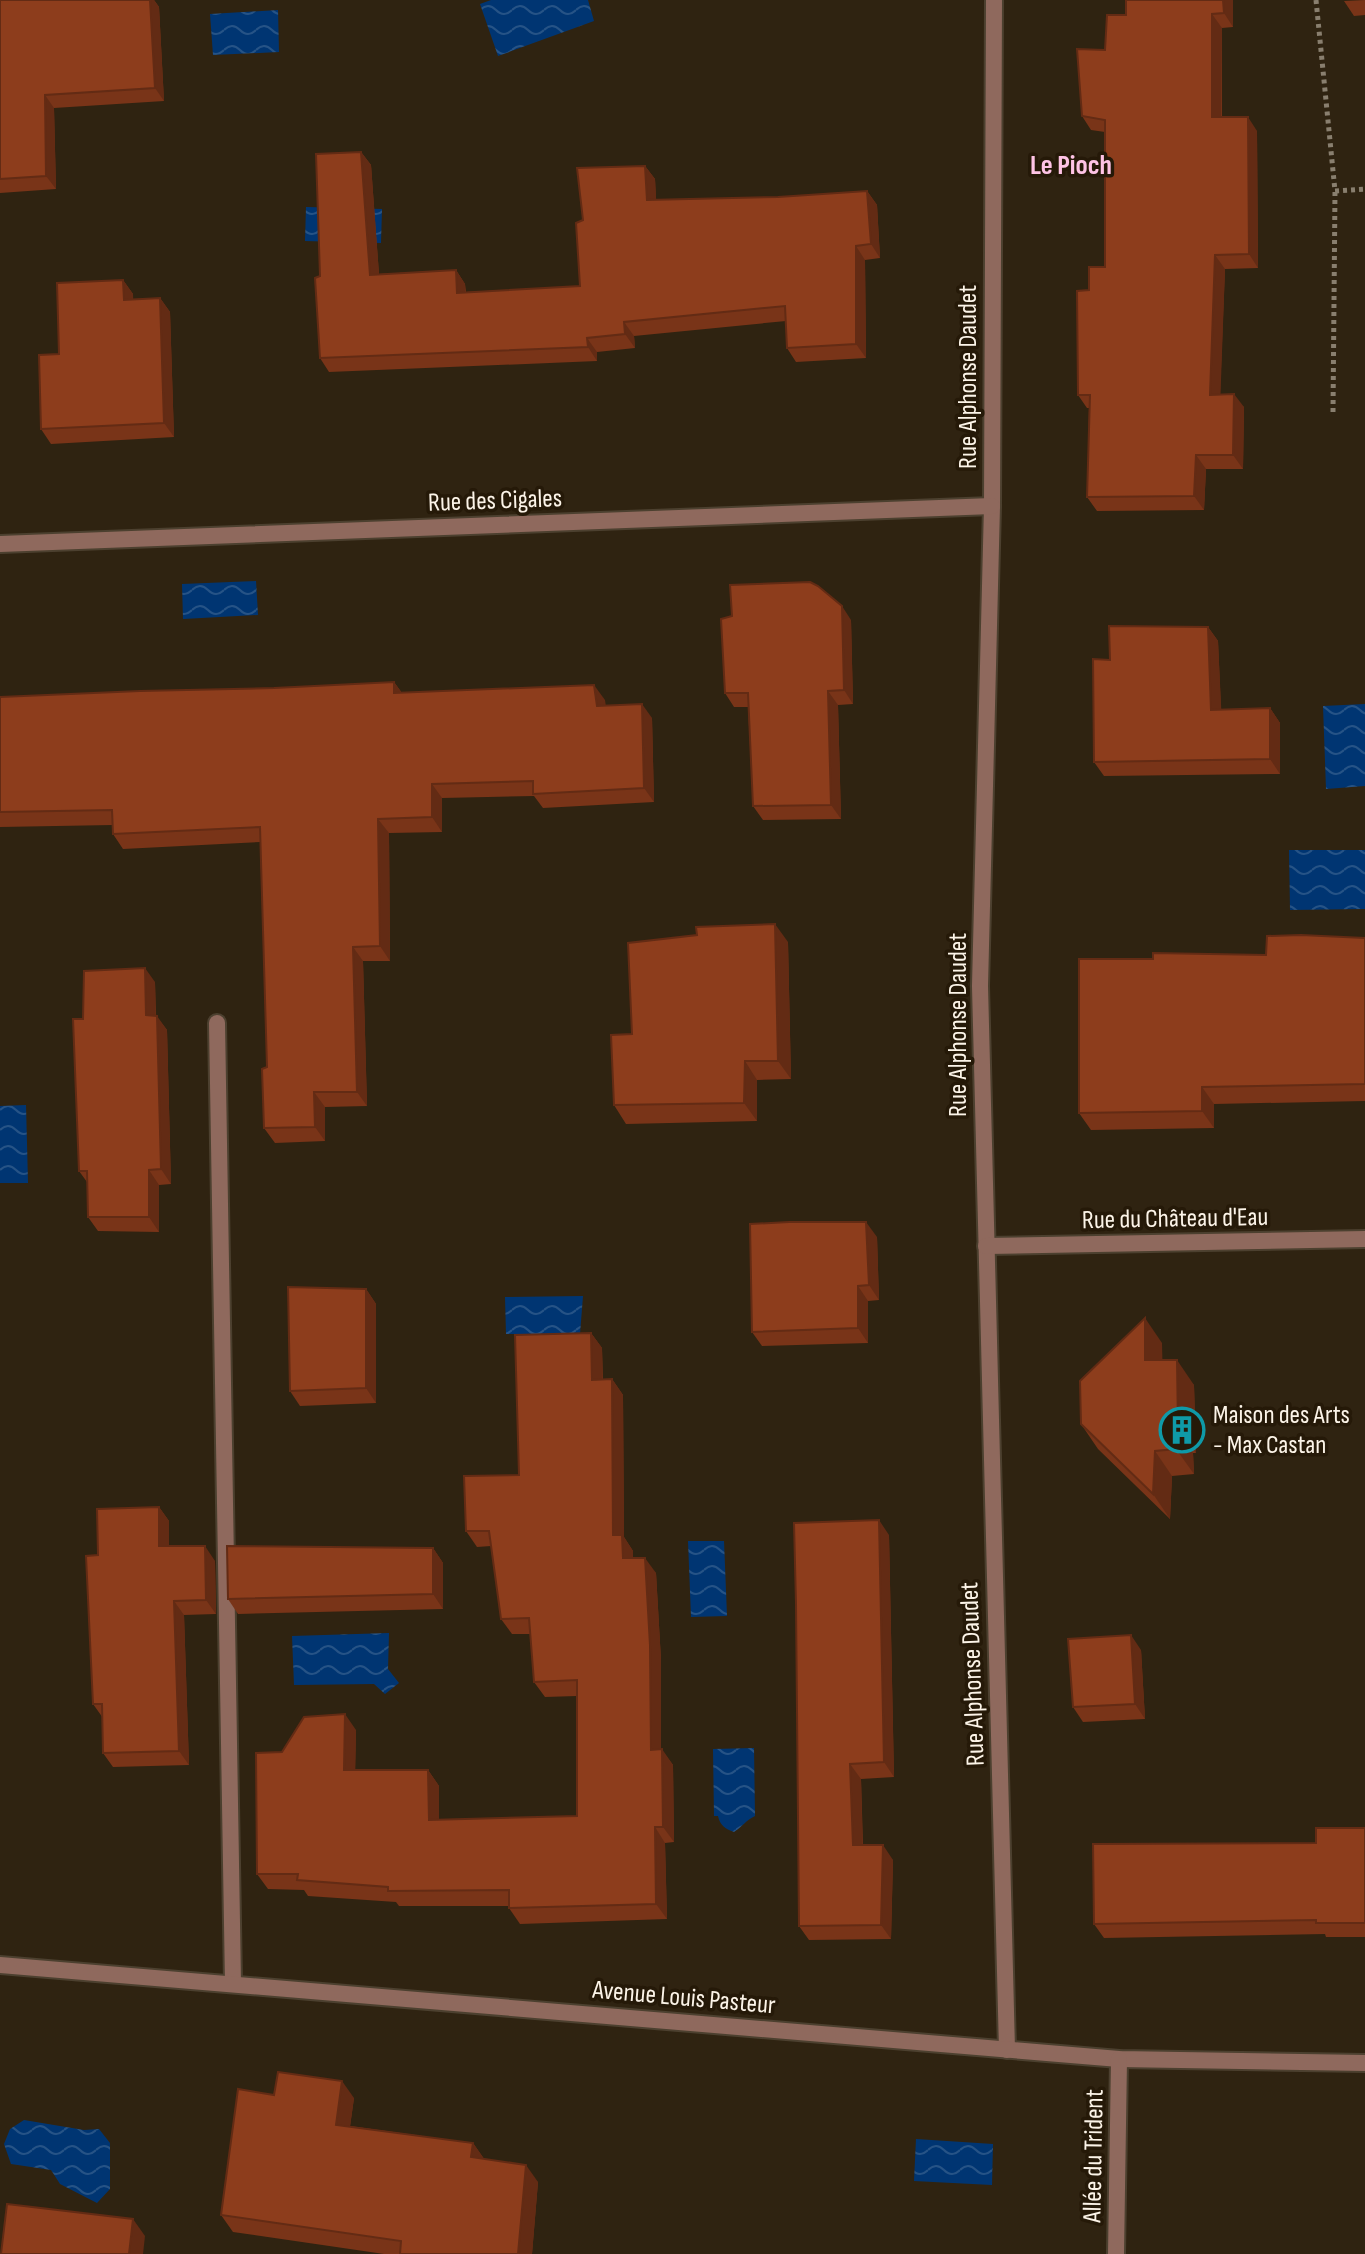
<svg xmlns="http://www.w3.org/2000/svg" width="1365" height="2254" font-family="'Sofia Sans Condensed',sans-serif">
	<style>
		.water { fill: url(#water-waves) }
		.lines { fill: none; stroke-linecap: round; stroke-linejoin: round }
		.service-casing { stroke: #4c402f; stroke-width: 20 }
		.minor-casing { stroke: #4c402f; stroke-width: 20 }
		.path { stroke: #897f6f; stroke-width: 5; stroke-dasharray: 4 4; stroke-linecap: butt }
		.service { stroke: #8f695d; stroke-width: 16 }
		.minor { stroke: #8f695d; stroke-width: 16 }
		.wall { fill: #793418 }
		.shaded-wall { fill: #632b14 }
		.building { fill: #8d3d1c; stroke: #632b14; stroke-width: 2 }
		.labels { text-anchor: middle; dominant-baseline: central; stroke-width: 7; stroke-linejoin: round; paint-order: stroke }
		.street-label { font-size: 26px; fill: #fcf4e8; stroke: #251908 }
		.poi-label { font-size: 26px; fill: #fcf4e8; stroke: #251908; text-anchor: start }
		.neighbourhood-label { font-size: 28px; font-weight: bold; fill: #fec3e5; stroke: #251908 }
	</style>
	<defs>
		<pattern id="water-waves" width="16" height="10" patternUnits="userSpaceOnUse" patternTransform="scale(2)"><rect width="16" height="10" fill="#003572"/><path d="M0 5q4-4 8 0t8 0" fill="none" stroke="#265386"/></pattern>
	</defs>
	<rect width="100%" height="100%" fill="#2f2311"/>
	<g class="water">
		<polygon points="491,0 588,0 594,21 498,56 480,4"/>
		<polygon points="278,10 279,52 213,55 210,14"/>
		<polygon points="306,207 382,209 381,243 305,241"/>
		<polygon points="256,581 258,615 183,619 182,584"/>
		<polygon points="1365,704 1365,786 1326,789 1323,706"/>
		<polygon points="1289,850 1365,850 1365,909 1290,910"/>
		<polygon points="26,1105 28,1183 0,1183 0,1106"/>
		<polygon points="583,1296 580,1334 506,1334 505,1297"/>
		<polygon points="688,1541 724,1541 727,1616 691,1617"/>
		<polygon points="389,1633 388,1669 399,1683 385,1694 374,1684 294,1685 292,1636"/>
		<path d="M754,1748L755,1816C746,1820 742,1827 734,1832C725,1829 720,1825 718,1816H714L713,1749Z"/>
		<polygon points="24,2120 84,2130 99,2129 110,2143 110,2189 97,2203 60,2184 51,2170 11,2164 4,2144 10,2129"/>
		<polygon points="916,2139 993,2144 992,2185 914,2181"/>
	</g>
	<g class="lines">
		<g class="service-casing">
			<polyline id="service" points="217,1023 233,1983"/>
		</g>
		<g class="minor-casing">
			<g id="minor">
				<polyline points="994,0 992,506 980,986 1007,2050"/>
				<polyline points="0,544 992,506"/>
				<polyline points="986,1246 1365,1239"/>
				<polyline points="0,1965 1119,2059 1365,2063"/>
				<polyline points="1116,2254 1119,2059"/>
			</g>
		</g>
		<g class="path">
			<polyline points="1316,0 1335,191 1365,189"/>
			<polyline points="1333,412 1335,191"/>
		</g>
		<use href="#service" class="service"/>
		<use href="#minor" class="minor"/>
	</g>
	<g class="wall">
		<polygon points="0,0 154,0 159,7 164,101 54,108 56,189 0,193"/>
		<polygon points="1126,0 1233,0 1233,27 1222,28 1222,117 1257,131 1258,268 1225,269 1220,394 1244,407 1243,469 1206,469 1204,510 1097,511 1087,497 1089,408 1087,408 1078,395 1089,290 1105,267 1105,132 1091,130 1082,116 1105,50 1126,15"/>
		<polygon points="1365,0 1365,15 1354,16 1344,1"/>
		<polygon points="361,152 371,165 379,274 456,270 465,284 466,292 580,286 583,220 645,166 655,179 656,200 778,197 867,191 877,205 880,258 865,260 866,358 796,362 787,348 786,321 634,336 635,348 597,352 597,361 329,372 320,358 320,276"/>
		<polygon points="123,280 133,294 133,299 160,298 170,312 174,437 51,444 41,429 59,354"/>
		<polygon points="851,620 853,704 838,705 841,819 763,820 753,806 748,707 734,707 725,693"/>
		<polygon points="1208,627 1218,641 1221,710 1270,708 1280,723 1280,774 1104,776 1094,762 1110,660"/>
		<polygon points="394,682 402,693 605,700 605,706 652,718 654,802 543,808 534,796 442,798 442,832 389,833 390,961 363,961 367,1106 325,1107 325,1141 275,1143 264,1128 267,1067 260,842 123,849 113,834 113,825 0,827 0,697 274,688"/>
		<polygon points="1365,938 1365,1101 1214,1104 1214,1128 1091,1130 1079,1113 1153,959 1266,955"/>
		<polygon points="788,942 791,1079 757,1080 757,1121 626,1124 614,1105 632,1034"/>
		<polygon points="155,982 156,1016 167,1030 171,1184 159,1185 159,1232 98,1231 88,1217 87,1182 79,1171 83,1019"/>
		<polygon points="877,1237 879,1300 868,1301 868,1343 762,1346 752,1332"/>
		<polygon points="366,1289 376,1304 376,1403 300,1406 290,1391"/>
		<polygon points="591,1333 602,1348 603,1380 612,1379 623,1395 624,1537 633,1551 633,1558 656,1573 661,1660 661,1749 673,1765 674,1842 665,1843 667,1919 520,1924 509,1908 509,1906 399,1906 396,1902 308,1896 304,1890 268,1889 257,1874 282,1752 356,1730 355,1770 428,1770 439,1786 439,1820 577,1816 577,1696 545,1697 534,1682 531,1634 512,1634 501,1619 491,1546 477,1547 466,1531 519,1475"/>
		<polygon points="1162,1343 1162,1360 1194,1385 1196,1453 1193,1453 1194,1474 1172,1476 1170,1519 1098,1449 1081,1424"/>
		<polygon points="159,1507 169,1521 169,1546 215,1561 216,1614 184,1615 189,1765 113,1767 103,1753 103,1718 93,1704 98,1555"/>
		<polygon points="889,1535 894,1777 861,1779 863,1845 893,1860 891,1939 809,1940 799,1926 796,1604"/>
		<polygon points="433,1548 443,1563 443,1609 238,1614 228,1599"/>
		<polygon points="1141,1650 1145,1719 1083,1722 1073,1707"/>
		<polygon points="1365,1828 1365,1937 1326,1937 1325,1934 1104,1938 1094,1924 1316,1843"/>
		<polygon points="274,2095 354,2098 350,2126 473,2143 484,2159 538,2182 532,2254 384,2254 233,2232 221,2215"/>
	</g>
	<g class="shaded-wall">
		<polygon points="150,0 154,0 159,7 164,101 155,88"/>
		<polygon points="1223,0 1233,0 1233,27 1224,13"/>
		<polygon points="1212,14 1222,28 1221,131 1212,117"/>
		<polygon points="45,95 54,108 56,189 46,176"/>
		<polygon points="1248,117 1257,131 1258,268 1249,254"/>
		<polygon points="361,152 371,165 380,288 370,275"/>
		<polygon points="645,166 655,179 657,214 647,200"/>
		<polygon points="867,191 877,205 880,258 871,244"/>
		<polygon points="856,246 865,260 866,358 856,344"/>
		<polygon points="1215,255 1225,269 1220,408 1210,395"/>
		<polygon points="456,270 465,284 466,307 457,293"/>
		<polygon points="123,280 133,294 134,314 124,300"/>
		<polygon points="160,298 170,312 174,437 164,423"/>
		<polygon points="624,322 634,336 635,348 625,334"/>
		<polygon points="587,338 597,352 597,361 588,347"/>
		<polygon points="1234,394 1244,407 1243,469 1233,455"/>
		<polygon points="1196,455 1206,469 1204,510 1194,496"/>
		<polygon points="842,606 851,620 853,704 844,690"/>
		<polygon points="1208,627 1218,641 1222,725 1211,710"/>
		<polygon points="394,682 404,696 394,693"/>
		<polygon points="594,685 605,700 608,720 597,706"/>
		<polygon points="828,691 838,705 841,819 831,805"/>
		<polygon points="642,704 652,718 654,802 644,788"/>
		<polygon points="1270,708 1280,723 1280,774 1270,759"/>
		<polygon points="432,784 442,798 442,832 432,817"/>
		<polygon points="378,819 389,833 390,961 380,946"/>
		<polygon points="775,924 788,942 791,1079 778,1061"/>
		<polygon points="353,947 363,961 367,1106 357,1092"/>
		<polygon points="145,968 155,982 156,1030 146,1015"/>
		<polygon points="157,1016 167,1030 171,1184 161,1169"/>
		<polygon points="745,1061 757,1080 757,1121 744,1103"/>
		<polygon points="1202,1087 1214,1104 1214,1128 1202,1111"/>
		<polygon points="314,1092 325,1107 325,1141 315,1127"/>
		<polygon points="149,1170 159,1185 159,1232 149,1217"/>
		<polygon points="866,1222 877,1237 879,1300 869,1285"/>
		<polygon points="858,1286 868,1301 868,1343 858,1328"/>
		<polygon points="366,1289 376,1304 376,1403 366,1388"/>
		<polygon points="1145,1318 1162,1343 1163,1385 1145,1360"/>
		<polygon points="591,1333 602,1348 603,1395 592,1380"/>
		<polygon points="1177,1360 1194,1385 1196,1453 1178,1428"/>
		<polygon points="612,1379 623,1395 624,1537 633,1551 633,1574 623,1558 613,1535"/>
		<polygon points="1176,1428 1193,1453 1194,1474 1176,1449"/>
		<polygon points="1155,1451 1172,1476 1170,1519 1153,1494"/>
		<polygon points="159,1507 169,1521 169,1560 159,1546"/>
		<polygon points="879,1520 889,1535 894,1777 884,1762"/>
		<polygon points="205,1546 215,1561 216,1614 206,1600"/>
		<polygon points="433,1548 443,1563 443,1609 433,1594"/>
		<polygon points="645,1558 656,1573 661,1660 661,1765 651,1750"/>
		<polygon points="174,1601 184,1615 189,1765 179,1751"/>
		<polygon points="1131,1635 1141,1650 1145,1719 1135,1704"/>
		<polygon points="345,1714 356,1730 355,1786 344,1770"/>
		<polygon points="662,1749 673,1765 674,1842 663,1827"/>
		<polygon points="850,1764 861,1779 863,1860 853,1845"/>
		<polygon points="428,1770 439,1786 439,1835 429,1820"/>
		<polygon points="655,1827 665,1843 667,1919 656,1904"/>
		<polygon points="883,1845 893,1860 891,1939 881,1925"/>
		<polygon points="342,2081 354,2098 348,2142 336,2125"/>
		<polygon points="473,2143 485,2160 471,2157"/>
		<polygon points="526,2165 538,2182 532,2254 518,2254"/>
		<polygon points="133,2219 145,2236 143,2254 129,2254"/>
	</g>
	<g class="building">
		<polygon points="0,0 150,0 155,88 45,95 46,176 0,179"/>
		<polygon points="1126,0 1223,0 1224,13 1212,14 1212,117 1248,117 1249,254 1215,255 1210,395 1234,394 1233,455 1196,455 1194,496 1087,497 1090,395 1078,395 1077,291 1089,290 1089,267 1105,267 1105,120 1082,116 1077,49 1105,50 1107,15 1126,15"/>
		<polygon points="361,152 370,275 456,270 457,293 580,286 576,223 583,220 577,168 645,166 647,200 778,197 867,191 871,244 856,246 856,344 787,348 785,306 624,322 625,334 587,338 588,347 320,358 315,278 320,276 316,154"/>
		<polygon points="123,280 124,300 160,298 164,423 41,429 39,355 59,354 57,283"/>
		<polygon points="810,582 818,586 842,606 844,690 828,691 831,805 753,806 748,693 725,693 721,619 732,616 730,585"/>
		<polygon points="1109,626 1208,627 1211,710 1270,708 1270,759 1094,762 1093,659 1110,660"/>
		<polygon points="394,682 394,693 594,685 597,706 642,704 644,788 533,794 533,781 432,784 432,817 378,819 380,946 353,947 357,1092 314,1092 315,1127 264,1128 262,1069 267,1067 260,827 113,834 112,810 0,812 0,697 140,691 274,688"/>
		<polygon points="775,924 778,1061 745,1061 744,1103 614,1105 611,1035 632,1034 628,943 697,935 696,927"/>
		<polygon points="1301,935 1365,938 1365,1084 1202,1087 1202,1111 1079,1113 1079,959 1153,959 1153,953 1266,955 1267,936"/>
		<polygon points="145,968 146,1015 157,1016 161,1169 149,1170 149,1217 88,1217 87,1171 79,1171 73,1019 83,1019 84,971"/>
		<polygon points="789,1222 866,1222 869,1285 858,1286 858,1328 752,1332 750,1224"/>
		<polygon points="288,1287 366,1289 366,1388 290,1391"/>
		<polygon points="1145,1318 1145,1360 1177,1360 1178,1428 1176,1428 1176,1449 1155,1451 1153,1494 1081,1424 1080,1381"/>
		<polygon points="591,1333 592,1380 612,1379 613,1535 622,1535 623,1558 645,1558 650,1645 651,1750 662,1749 663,1827 655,1827 656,1904 509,1908 509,1890 388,1891 388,1887 297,1880 298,1874 257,1874 256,1753 282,1752 304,1717 345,1714 344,1770 428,1770 429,1820 577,1816 577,1680 534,1682 529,1618 501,1619 489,1531 466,1531 464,1476 519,1475 515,1335"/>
		<polygon points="159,1507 159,1546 205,1546 206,1600 174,1601 179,1751 103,1753 102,1704 93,1704 86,1556 98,1555 97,1509"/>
		<polygon points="879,1520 884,1762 850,1764 853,1845 883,1845 881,1925 799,1926 796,1604 794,1523"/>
		<polygon points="227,1546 433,1548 433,1594 228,1599"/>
		<polygon points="1131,1635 1135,1704 1073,1707 1068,1639"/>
		<polygon points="1316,1828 1365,1828 1365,1923 1316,1923 1316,1920 1094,1924 1093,1844 1316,1843"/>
		<polygon points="278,2072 342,2081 336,2125 473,2143 471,2157 526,2165 518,2254 400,2254 401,2241 221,2215 238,2089 274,2095"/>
		<polygon points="7,2204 133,2219 129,2254 1,2254"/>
	</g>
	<defs>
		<g id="building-ring" transform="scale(2.3)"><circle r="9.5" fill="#251908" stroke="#0f9aa8" stroke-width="1.5"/><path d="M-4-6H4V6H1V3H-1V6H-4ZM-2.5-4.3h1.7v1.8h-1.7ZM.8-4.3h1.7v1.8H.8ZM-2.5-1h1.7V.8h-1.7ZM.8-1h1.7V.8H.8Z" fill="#0f9aa8"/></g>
	</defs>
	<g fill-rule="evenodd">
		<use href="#building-ring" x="1182" y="1430"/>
	</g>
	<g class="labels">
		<g class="street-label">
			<text transform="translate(968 377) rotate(-90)">Rue Alphonse Daudet</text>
			<text transform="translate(495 501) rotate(-2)">Rue des Cigales</text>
			<text transform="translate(958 1025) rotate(-90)">Rue Alphonse Daudet</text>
			<text transform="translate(1175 1219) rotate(-1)">Rue du Château d'Eau</text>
			<text transform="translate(973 1674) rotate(-92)">Rue Alphonse Daudet</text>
			<text transform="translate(684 1998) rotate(5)">Avenue Louis Pasteur</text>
			<text transform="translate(1094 2156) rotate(-89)">Allée du Trident</text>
		</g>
		<g class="poi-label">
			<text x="1213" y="1415">Maison des Arts<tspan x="1213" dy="30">- Max Castan</tspan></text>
		</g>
		<g class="neighbourhood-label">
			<text x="1071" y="165">Le Pioch</text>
		</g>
	</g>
</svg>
